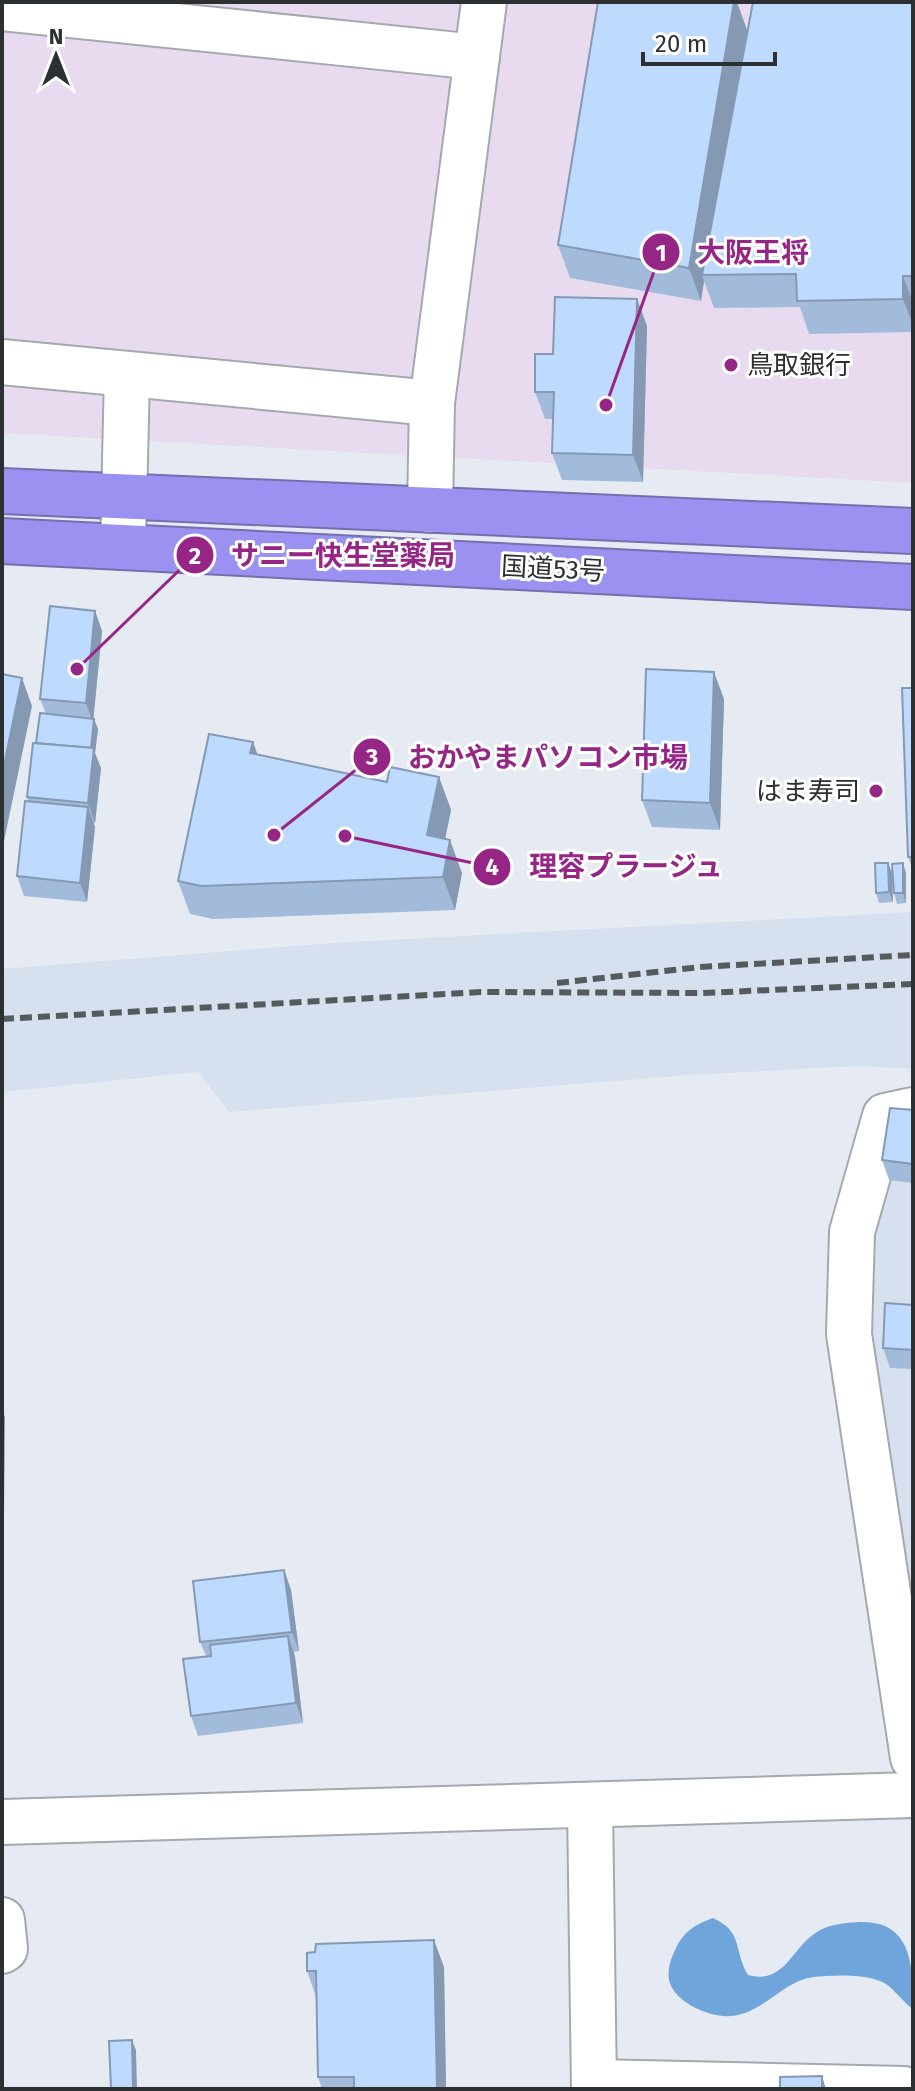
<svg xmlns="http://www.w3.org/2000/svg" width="915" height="2091" font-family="'Fira Sans','Noto Sans JP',sans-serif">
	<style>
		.commercial { fill: #e9dbef }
		.built { fill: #d7e0ee }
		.water { fill: #70a5dc }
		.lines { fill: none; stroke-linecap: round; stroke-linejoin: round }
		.minor-casing { stroke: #a4a9b0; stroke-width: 48 }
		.highway-casing { stroke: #746fae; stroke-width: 48 }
		.minor { stroke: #fff; stroke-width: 44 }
		.highway { stroke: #9b91f0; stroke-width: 44 }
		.rail { stroke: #565a5d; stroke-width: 6; stroke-dasharray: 12 6; stroke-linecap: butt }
		.wall { fill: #a3bbdb }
		.shaded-wall { fill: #8599b2 }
		.building { fill: #bedaff; stroke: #8599b2; stroke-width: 2 }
		.poi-dot { fill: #962685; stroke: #fff; stroke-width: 3 }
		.labels { text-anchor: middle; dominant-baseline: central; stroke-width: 6; stroke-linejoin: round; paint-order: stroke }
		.poi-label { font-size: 26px; fill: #2d3032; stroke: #fff; text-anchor: start }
		.street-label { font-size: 26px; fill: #2d3032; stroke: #fff }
		.leader { fill: none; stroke: #962685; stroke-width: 3 }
		.callout-dot { fill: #962685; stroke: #fff; stroke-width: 3 }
		.mark-label { font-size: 24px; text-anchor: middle; font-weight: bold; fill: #fff }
		.callout-label { font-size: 28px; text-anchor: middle; font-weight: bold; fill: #962685; stroke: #fff; stroke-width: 6; stroke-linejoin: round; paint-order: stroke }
	</style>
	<rect width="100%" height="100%" fill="#e6ebf3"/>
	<polygon class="commercial" points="2,2 913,2 913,483 2,433"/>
	<g class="built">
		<polygon points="913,912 913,1069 858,1066 689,1075 229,1112 198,1072 2,1092 2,969 332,943"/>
		<polygon points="913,1104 913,1621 862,1312 886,1132"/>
	</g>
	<path class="water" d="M713,1918C744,1932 733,1950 748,1975C785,1985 791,1948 817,1932C829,1924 845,1923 859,1922C914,1920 913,1969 913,2009C903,2002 896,1991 886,1984C869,1973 833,1975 813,1977C783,1981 762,2014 731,2016C711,2018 676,2003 670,1983C666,1972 671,1958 676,1948C685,1930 695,1925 713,1918Z"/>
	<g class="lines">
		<g class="minor-casing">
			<g id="minor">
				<polyline points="2,8 477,57"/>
				<polyline points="2,362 432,403 484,2"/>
				<polyline points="430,510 432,403"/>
				<polyline points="123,547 127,374"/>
				<polyline points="913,1110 885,1116 852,1232 849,1334 913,1758"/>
				<polyline points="590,1805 594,2089"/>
				<polyline points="2,1822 913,1795"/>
				<polyline points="2,1920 5,1949 2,1951"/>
				<polyline points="594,2082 904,2089"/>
			</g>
		</g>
		<g class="highway-casing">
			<g id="highway">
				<polyline points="2,491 913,531"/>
				<polyline points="2,541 913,587"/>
			</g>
		</g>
		<use href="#minor" class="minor"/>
		<use href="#highway" class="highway"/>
		<g class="rail">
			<polyline points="557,983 700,967 913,955"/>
			<polyline points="2,1019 481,992 701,993 913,984"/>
		</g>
	</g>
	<g class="wall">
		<polygon points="913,2 913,332 809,334 800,307 714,308 704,281 701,301 570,278 558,245 747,30"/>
		<polygon points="637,299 647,326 643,482 562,480 552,453 553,419 545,419 535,392 553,354"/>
		<polygon points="95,611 102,631 93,719 98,729 95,753 101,768 95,823 93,823 95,827 87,902 24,896 17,876 28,802 27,797 36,743 46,714 40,699"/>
		<polygon points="913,688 913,870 908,857"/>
		<polygon points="724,699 720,830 652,827 642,800"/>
		<polygon points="257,755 387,782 439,777 451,810 445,839 462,873 455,910 213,919 190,914 178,881"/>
		<polygon points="888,863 892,873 893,902 879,903 876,893"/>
		<polygon points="906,873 906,903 897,904 894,893"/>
		<polygon points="913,1110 913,1183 889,1180 882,1160"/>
		<polygon points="913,1305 913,1369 890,1368 883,1348"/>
		<polygon points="284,1570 291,1590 299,1651 294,1652 303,1723 198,1736 191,1716 206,1656 200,1642"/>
		<polygon points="444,1967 446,2089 322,2089 318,2077 316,1997 307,1971"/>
	</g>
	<g class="shaded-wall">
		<polygon points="734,2 737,2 747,30 702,275 704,281 701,301 689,268"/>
		<polygon points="903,276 913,302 913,325 903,299"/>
		<polygon points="637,299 647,326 643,482 633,455"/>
		<polygon points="95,611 102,631 93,723 86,703"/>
		<polygon points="714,672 724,699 720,830 710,803"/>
		<polygon points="22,678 32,706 2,851 2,775"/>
		<polygon points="94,719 98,729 95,753 101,768 95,823 88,803 90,752"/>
		<polygon points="253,742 265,775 250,753"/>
		<polygon points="439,777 451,810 439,869 427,835"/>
		<polygon points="88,807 95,827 87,902 80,883"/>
		<polygon points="450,840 462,873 455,910 443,877"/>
		<polygon points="888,863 892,873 893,902 889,892"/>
		<polygon points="903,863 906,873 906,903 903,893"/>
		<polygon points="2,1410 5,1417 4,1517 2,1511"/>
		<polygon points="284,1570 291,1590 299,1651 292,1632"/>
		<polygon points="288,1636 295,1656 303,1723 296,1703"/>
		<polygon points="434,1940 444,1967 446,2089 437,2089"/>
		<polygon points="132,2040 136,2050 137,2089 133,2089"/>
		<polygon points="822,2076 826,2089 822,2089"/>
	</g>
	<g class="building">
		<polygon points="598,2 734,2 689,268 558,245"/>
		<polygon points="753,2 913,2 913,276 903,276 903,299 797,301 796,274 702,275"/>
		<polygon points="555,297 637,299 633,455 552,453 554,392 535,392 535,354 553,354"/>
		<polygon points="50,606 95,611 86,703 40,699"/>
		<polygon points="646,669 714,672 710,803 642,800"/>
		<polygon points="2,674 22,678 2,775"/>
		<polygon points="902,688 913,688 913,857 908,857"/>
		<polygon points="40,713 94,719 91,748 36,743"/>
		<polygon points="209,734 253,742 250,753 387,782 390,767 439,777 427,835 450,840 443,877 201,886 178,881"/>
		<polygon points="33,743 94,748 88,803 27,797"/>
		<polygon points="25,801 88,807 80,883 17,876"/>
		<polygon points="875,863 888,863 889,892 876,893"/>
		<polygon points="903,863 903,893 894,893 892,864"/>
		<polygon points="890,1108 913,1110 913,1164 882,1160"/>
		<polygon points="885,1303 913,1305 913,1350 883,1348"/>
		<polygon points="284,1570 292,1632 200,1642 193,1581"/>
		<polygon points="288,1636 296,1703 191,1716 183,1659 211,1656 210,1645"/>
		<polygon points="434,1940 437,2089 354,2089 354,2077 318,2077 316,1971 307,1971 307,1953 315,1952 316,1944"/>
		<polygon points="132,2040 133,2089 111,2089 109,2041"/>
		<polygon points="822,2076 822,2089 780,2089 780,2077"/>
	</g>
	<g class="poi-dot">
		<circle cx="731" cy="365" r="8"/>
		<circle cx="876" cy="791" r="8"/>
	</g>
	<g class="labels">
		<g class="poi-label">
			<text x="747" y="365">鳥取銀行</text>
			<text x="860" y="791" text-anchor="end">はま寿司</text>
		</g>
		<g class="street-label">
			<text transform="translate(553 569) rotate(3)">国道53号</text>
		</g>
	</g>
	<path class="leader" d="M606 405L661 252M77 669L195 555M274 835L372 757M345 836L492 867"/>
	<g class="callout-dot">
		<circle cx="606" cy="405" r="8"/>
		<circle cx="77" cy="669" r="8"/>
		<circle cx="274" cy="835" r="8"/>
		<circle cx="345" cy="836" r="8"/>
		<circle cx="661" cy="252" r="20"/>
		<circle cx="195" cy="555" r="20"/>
		<circle cx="372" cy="757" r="20"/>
		<circle cx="492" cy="867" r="20"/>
	</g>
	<g class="mark-label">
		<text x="661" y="261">1</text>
		<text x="195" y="564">2</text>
		<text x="372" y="765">3</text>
		<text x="492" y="875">4</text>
	</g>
	<g class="callout-label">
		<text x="753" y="262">大阪王将</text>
		<text x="343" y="565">サニー快生堂薬局</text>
		<text x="548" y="767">おかやまパソコン市場</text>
		<text x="626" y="876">理容プラージュ</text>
	</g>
	<rect width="915" height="2091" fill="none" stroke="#2d3032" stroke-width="8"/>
	<g transform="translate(56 56)" stroke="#ffffff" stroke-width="6" paint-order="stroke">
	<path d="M0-6L14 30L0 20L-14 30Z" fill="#2d3032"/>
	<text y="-12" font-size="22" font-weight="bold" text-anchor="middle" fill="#2d3032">N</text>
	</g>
	<path d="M643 52v12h132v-12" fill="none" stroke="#2d3032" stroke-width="4"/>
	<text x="655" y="52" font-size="24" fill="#2d3032" stroke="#ffffff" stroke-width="6" paint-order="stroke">20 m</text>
</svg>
